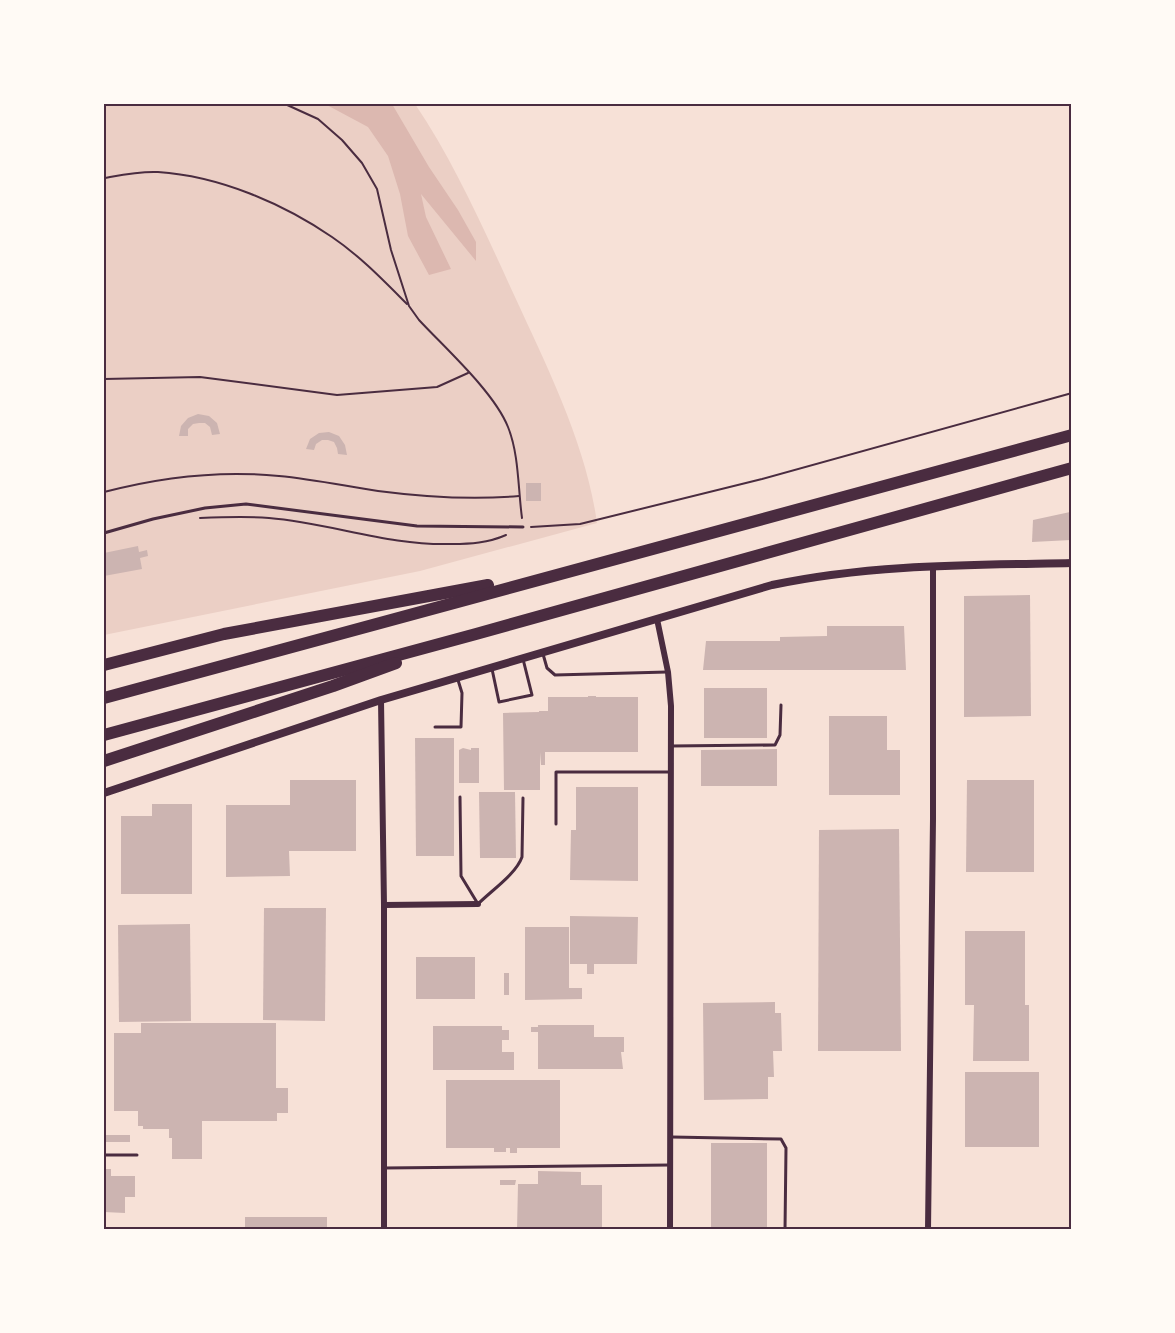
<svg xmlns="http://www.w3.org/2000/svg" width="1175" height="1333" font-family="Helvetica,sans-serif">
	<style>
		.green { fill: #ebcfc5 }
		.water { fill: #dcb8b0 }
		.building { fill: #ccb4b1 }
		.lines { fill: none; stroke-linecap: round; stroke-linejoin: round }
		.path { stroke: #4a2c40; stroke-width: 2 }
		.service { stroke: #4a2c40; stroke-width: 3 }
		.minor { stroke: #4a2c40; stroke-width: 6 }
		.tertiary { stroke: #4a2c40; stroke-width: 8 }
		.motorway { stroke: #4a2c40; stroke-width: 12 }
		.neatline { fill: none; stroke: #4a2c40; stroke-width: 2 }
	</style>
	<rect width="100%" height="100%" fill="#f7e1d7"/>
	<path class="green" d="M104,104H415C455,163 485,232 515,297C548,369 586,444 597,523L420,571L104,635Z"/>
	<polygon class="water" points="325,104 392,104 429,167 458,210 476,242 476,261 421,194 426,217 451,269 429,275 408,236 400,194 388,156 368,127"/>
	<g class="building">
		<polygon points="198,414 209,416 217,423 220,434 212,435 210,427 205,423 199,423 193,424 188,429 188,436 179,436 181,426 188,418"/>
		<polygon points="329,432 339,436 345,445 347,455 338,454 337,448 334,442 328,440 322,440 316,444 314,450 306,449 310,439 319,433"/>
		<rect x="526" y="483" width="15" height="18"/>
		<polygon points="1070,512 1071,540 1032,542 1033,520"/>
		<polygon points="138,546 139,552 147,550 148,556 140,558 142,569 104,576 104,553"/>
		<polygon points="1030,595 1031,716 964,717 964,596"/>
		<polygon points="827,626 904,626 906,670 703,670 706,641 780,641 780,637 827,636"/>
		<rect x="704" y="688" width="63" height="50"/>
		<polygon points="588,696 596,696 596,697 638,697 638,752 545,752 545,765 541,765 540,752 540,790 504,790 503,713 539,712 539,711 548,711 548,697 588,697"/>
		<polygon points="829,716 887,716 887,750 900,750 900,795 829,795"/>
		<polygon points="415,738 454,738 454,856 416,856"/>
		<polygon points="463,748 471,750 471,748 479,748 479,783 459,783 459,750"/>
		<polygon points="777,749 777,786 701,786 701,750"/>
		<polygon points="290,780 356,780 356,851 289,851 290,876 226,877 226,805 290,805"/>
		<polygon points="967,780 1034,780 1034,872 966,872"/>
		<polygon points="576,787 638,787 638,881 570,880 571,830 576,830"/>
		<polygon points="479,792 515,792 516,858 480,858"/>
		<polygon points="152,804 192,804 192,894 121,894 121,816 152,816"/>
		<polygon points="899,829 901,1051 818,1051 819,830"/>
		<polygon points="264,908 326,908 325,1021 263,1020"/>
		<polygon points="570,916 638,917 637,964 594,964 594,974 587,974 587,964 570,964"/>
		<polygon points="190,924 191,1021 119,1022 118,925"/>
		<polygon points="525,927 569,927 569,988 582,988 582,999 525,1000"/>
		<polygon points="965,931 1025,931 1025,1005 1029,1005 1029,1061 973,1061 974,1005 965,1005"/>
		<rect x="416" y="957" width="59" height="42"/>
		<rect x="504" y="973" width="5" height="22"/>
		<polygon points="775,1002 775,1013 781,1013 782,1051 773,1051 774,1077 768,1077 768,1099 704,1100 703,1003"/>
		<polygon points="141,1023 276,1023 276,1088 288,1088 288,1113 277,1113 277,1121 202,1121 202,1159 172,1159 172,1138 169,1138 169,1129 143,1129 143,1126 138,1126 138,1111 114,1111 114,1033 141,1033"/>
		<polygon points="538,1025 594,1025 594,1037 624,1037 624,1052 621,1052 623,1069 538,1069 538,1032 531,1032 531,1027 538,1027"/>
		<polygon points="433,1026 502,1026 502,1030 509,1030 509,1040 502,1040 502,1052 514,1052 514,1070 433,1070"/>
		<rect x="965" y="1072" width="74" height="75"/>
		<polygon points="446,1080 560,1080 560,1148 517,1148 517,1153 510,1153 510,1148 506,1148 506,1152 494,1152 494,1148 446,1148"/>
		<rect x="104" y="1135" width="26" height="7"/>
		<rect x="711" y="1143" width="56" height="87"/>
		<polygon points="104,1169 111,1169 111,1176 135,1176 135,1197 125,1197 125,1213 104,1212"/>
		<polygon points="538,1171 581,1172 581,1185 602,1185 602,1230 517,1230 518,1184 538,1184"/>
		<polygon points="500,1180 516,1180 515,1185 500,1185"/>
		<rect x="245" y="1217" width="82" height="13"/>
	</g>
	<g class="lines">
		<g class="path">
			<path d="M285,104L318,119L342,140L362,163L377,189L391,250L409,306L419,320C446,349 494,392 508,427C519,454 518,489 522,518"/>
			<path d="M104,178C121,175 140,171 158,172C219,176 282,203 332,237C360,256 383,280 407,304"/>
			<polyline points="104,379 200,377 337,395 437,387 468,373"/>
			<path d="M104,492C161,477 219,470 279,476C312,479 345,486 378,491C424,497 473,500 519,496"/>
			<path d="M200,518C223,517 246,516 269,518C332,523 387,546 452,544C470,544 488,543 506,535"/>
			<polyline points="531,527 580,524 762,479 1072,393"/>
		</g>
		<g class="service">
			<polyline points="104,533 153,519 205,508 246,504 417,526 523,527"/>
			<polyline points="543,654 547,668 555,675 667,672"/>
			<polyline points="492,669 499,702 532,695 523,659"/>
			<polyline points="435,727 461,727 462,693 458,680"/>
			<polyline points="671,746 775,745 780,735 781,705"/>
			<path d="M460,797L461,876L478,904C492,890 516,874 522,857L523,798"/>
			<polyline points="556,824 556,772 670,772"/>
			<polyline points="672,1137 781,1139 786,1148 785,1230"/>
			<polyline points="104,1155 137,1155"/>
			<polyline points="384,1168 670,1165"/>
		</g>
		<g class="minor">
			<polyline points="657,619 668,672 671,706 670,1230"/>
			<polyline points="381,700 384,905 384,1230"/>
			<polyline points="384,905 478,904"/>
			<polyline points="928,1230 933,819 933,566"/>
		</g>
		<path class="tertiary" d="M104,793L381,700L772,585C871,564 971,565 1072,563"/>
		<g class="motorway">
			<polyline points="104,665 224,634 488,585"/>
			<polyline points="104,698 1072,435"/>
			<polyline points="104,735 476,634 1072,468"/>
			<polyline points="104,761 333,686 396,663"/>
		</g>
	</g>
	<rect width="1175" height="1333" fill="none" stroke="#fffaf5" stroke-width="210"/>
	<rect x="105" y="105" width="965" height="1123" class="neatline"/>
</svg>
